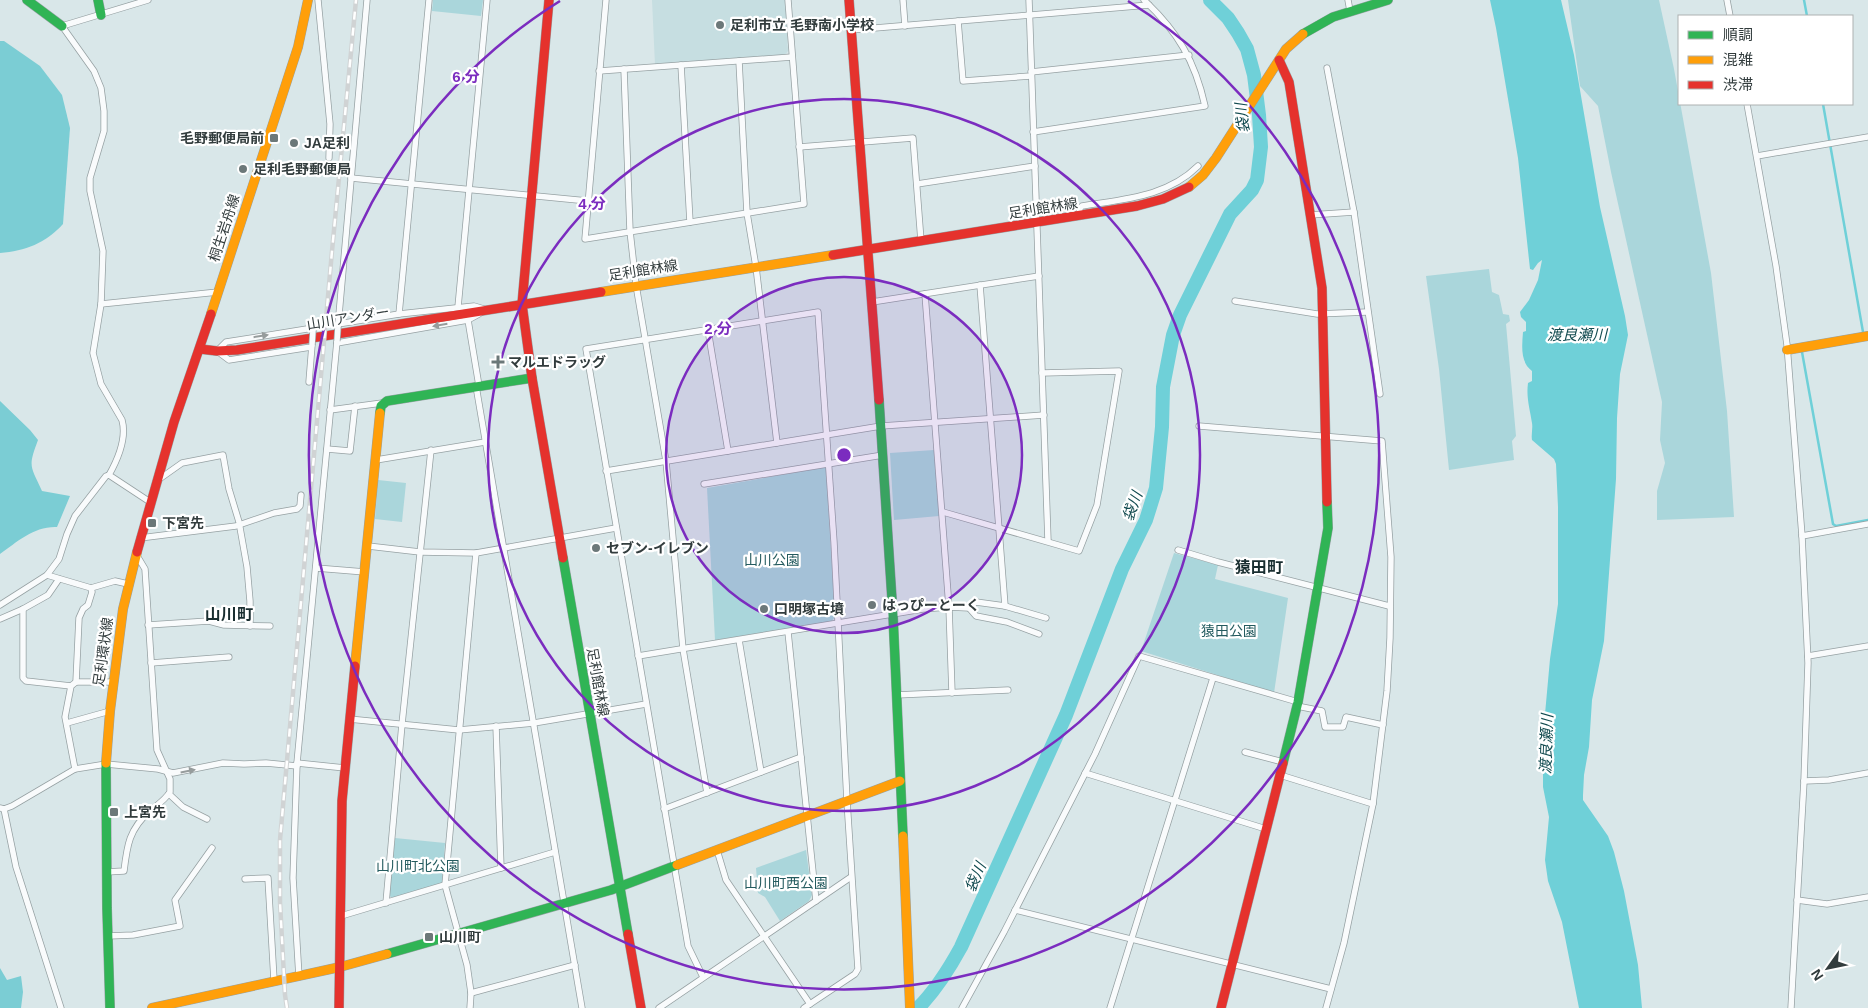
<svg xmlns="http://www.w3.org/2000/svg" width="1868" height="1008" font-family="Helvetica,'Noto Sans JP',sans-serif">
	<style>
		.built { fill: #c6dee1 }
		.green { fill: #aad6db }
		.forest { fill: #7bcdd4 }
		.water { fill: #6fd0d8 }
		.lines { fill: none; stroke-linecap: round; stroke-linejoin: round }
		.stream { stroke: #6fd0d8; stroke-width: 2.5 }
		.river { stroke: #6fd0d8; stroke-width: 14 }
		.street-casing { stroke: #96a1a3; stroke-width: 7 }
		.fast-casing { stroke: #96a1a3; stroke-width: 10 }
		.slow-casing { stroke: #96a1a3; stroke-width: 10 }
		.jam-casing { stroke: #96a1a3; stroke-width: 10 }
		.street { stroke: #f9fbfc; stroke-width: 5.5 }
		.fast { stroke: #30b455; stroke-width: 9 }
		.slow { stroke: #ff9f0a; stroke-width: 9 }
		.jam { stroke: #e5322d; stroke-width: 9 }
		.rail-casing { stroke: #d0d3d4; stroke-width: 4.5 }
		.rail { stroke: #fff; stroke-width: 2.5; stroke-dasharray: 8; stroke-linecap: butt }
		.street-bridge-casing { stroke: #96a1a3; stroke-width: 7; stroke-linecap: butt }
		.street-bridge { stroke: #f9fbfc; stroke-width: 5.5 }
		.oneway { fill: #969c9c }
		.ring { fill: none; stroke: #7b2cbf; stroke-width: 2.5 }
		.poi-dot { fill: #6c7879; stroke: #fff; stroke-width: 2 }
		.labels { text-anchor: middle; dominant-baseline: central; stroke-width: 4.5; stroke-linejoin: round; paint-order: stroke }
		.poi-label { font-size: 14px; font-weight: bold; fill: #323c3d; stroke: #fff; text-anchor: start }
		.street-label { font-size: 14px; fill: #323c3d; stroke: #fff }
		.park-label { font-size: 14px; fill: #245b5f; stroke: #fff }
		.water-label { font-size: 15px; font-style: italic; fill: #124b50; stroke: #fff }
		.quarter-label { font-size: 16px; font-weight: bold; fill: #192e30; stroke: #fff }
		.centre { fill: #7b2cbf; stroke: #fff; stroke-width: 2.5 }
		.ring-label { font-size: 15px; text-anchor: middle; font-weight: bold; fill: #7b2cbf; stroke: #fff; stroke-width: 4.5; stroke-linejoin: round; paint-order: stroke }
	</style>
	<rect width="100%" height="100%" fill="#d9e7e9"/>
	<polygon class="built" points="652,0 785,0 788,51 785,55 655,65"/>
	<g class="green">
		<polygon points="433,0 483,0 481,16 432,11"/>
		<polygon points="1568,0 1659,0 1674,69 1711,273 1727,411 1734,517 1657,520 1657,491 1665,463 1660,440 1662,402 1611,172 1598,106 1580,86"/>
		<polygon points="1489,269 1492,292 1499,295 1503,314 1509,315 1510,321 1506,324 1516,436 1512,441 1514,460 1449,470 1439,369 1426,276"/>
		<polygon points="934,450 939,516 894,520 890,453"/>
		<polygon points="826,467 835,617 831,622 715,640 707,488"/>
		<polygon points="378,480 406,483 402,522 375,519"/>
		<polygon points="1174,553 1218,565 1215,579 1288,598 1274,693 1141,651"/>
		<polygon points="395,838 445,843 442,882 439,885 394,898 389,896"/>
		<polygon points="806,850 812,895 809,901 780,921 765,897 758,893 756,868"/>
	</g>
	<g class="forest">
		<path d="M0,41H4L40,66L62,95L70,128L63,224C46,243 25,251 0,253Z"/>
		<path d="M0,401L30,430L38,440C28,467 30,465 42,491L70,496L57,527C34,526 17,542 0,554Z"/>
		<polygon points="0,968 7,980 21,976 23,992 21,1008 0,1008"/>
	</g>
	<path class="water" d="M1490,0H1561L1574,55L1600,207L1625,316L1628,335L1620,374L1617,418L1616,479L1604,641L1592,700L1589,747L1584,775L1583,795V800L1608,836L1614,852L1624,891L1638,965L1642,1008H1579L1562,922L1548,881L1545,860L1549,817L1543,787V736L1550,659L1558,604V507L1556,464L1554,459L1532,440C1531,434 1533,429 1532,423C1530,409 1526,398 1528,383L1532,381V371C1520,362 1522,346 1523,332L1526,331V322L1521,317L1520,312L1529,300L1538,280L1542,260L1538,263L1533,270L1530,269L1518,158L1496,28Z"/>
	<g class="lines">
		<g class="stream">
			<polyline points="1804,0 1807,16"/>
			<polyline points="1823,104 1863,332"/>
			<polyline points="1802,352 1833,524 1836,526 1868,520"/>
		</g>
		<path class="river" d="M918,1008C936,990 949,969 961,947L1066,715L1122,569L1146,520L1156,488L1162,427L1163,387L1173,335L1180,315L1230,214L1252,190L1257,180L1261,147L1259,115L1254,75L1247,49L1238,33L1228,18L1210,0"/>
		<g class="street-casing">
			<g id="street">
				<path d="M148,0L62,26L94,71L101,88L104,111V131L90,178V191L103,251L101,304L93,353L101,384L122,420C127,438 118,459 109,475L150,502"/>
				<polyline points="318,0 330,124 329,158"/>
				<polyline points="606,0 585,239 804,204 788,0"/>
				<polyline points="903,0 905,26"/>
				<polyline points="1029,0 1048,541"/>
				<polyline points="1348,0 1350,11"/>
				<polyline points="1727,0 1730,16"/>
				<polyline points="958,21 963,81 1031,76"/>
				<polyline points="851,30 1149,5"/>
				<polyline points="739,61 747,213 756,267 777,443"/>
				<polyline points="681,65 690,222"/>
				<polyline points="1327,68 1354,212 1380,394"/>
				<polyline points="624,69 630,231 636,285 666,461 683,649 707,793"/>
				<polyline points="599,71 792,57"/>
				<polyline points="1031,72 1189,55"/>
				<polyline points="1747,104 1776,266 1787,345 1802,536 1808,663 1804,781 1791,1008"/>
				<path d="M1033,132L1205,106C1195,61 1178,32 1144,0"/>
				<polyline points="799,147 913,138 921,241"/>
				<polyline points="1757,156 1868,137"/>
				<polyline points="351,178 588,201"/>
				<polyline points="917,184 1035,166"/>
				<polyline points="1310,215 1354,212"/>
				<path d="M1079,216L1080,208L1082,206C1124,199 1167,197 1198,166"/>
				<polyline points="980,285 1005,606"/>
				<polyline points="925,294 949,607 952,693"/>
				<polyline points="1235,301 1317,314 1367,312"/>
				<polyline points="872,302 1039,276"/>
				<polyline points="101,304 218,292"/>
				<polyline points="458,307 487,0"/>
				<polyline points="399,314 429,0"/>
				<polyline points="468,320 479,386"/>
				<polyline points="338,324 399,314 474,306 484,309"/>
				<polyline points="338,326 367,0"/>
				<polyline points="708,330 728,451"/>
				<polyline points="337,343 468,320 479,314"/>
				<polyline points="311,347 229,360 217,351 226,342 313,328 313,330"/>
				<polyline points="309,382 312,345"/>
				<polyline points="476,386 582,1008"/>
				<polyline points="330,410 382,403"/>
				<polyline points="1199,426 1382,441 1391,557 1390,638 1387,691 1373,804 1344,943 1326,1008"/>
				<polyline points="327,449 350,451 355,406"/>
				<polyline points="376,460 485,442"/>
				<polyline points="606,471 881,426 1044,415"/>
				<polyline points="158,480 182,463 223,455 229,489 239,522 247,567 250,601 250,626"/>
				<polyline points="704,484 883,455"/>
				<polyline points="943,512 1079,551 1097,505 1119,371 1042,373"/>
				<polyline points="1802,536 1868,524"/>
				<polyline points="140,538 236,526 274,513 297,509 300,506 301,495"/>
				<polyline points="368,546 420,552 476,553 616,528"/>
				<polyline points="1178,550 1218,562 1389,606"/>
				<polyline points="316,568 365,572"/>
				<polyline points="47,575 91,588 115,581 128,584"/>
				<polyline points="0,605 47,575 59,559 67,534 75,516 106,476 109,475"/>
				<polyline points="969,608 976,616 1007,622 1039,634"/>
				<polyline points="23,609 23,678 26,681 71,686"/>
				<polyline points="0,619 23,609 48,595 59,579"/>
				<polyline points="148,625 209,621 224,625 270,626"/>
				<polyline points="788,632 816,901"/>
				<polyline points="739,640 761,772"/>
				<polyline points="638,656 923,609 949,607 969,608 976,602 1005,606 1046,618"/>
				<polyline points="1808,656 1868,646"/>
				<polyline points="151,663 229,657"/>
				<polyline points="76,682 113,682"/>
				<polyline points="896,695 1008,690"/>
				<polyline points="1297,706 1322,711 1325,727 1343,727 1346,717 1383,725"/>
				<polyline points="349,719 459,730 534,723 646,704"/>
				<polyline points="67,723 110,711"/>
				<polyline points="496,726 501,868"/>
				<polyline points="1245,752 1283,762"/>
				<polyline points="297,763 345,768"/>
				<polyline points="75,769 65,717 71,686 76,682 79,618 83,609 88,605 92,592 91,588"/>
				<polyline points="1085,773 1266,829"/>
				<polyline points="1280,775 1373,804"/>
				<polyline points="1804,781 1829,780 1868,773"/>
				<polyline points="169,794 183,807 207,819"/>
				<polyline points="0,808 4,809 12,806 75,769 106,764 158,769 173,773 223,763 244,764 266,763 297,766"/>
				<polyline points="4,809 16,867 61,1008"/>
				<polyline points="664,809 801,757"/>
				<polyline points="717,850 726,880 810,1004"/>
				<path d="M106,872L124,871C127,846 129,829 150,811C157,805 165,800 170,792V779L157,750L145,569L136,554"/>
				<polyline points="245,879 268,878 274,980"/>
				<polyline points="1797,900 1827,904 1868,897"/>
				<polyline points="386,903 402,724 431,450"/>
				<polyline points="1015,910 1331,989"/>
				<polyline points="341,916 555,852"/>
				<polyline points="108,936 133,935 180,926 175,900 212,848"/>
				<polyline points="299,977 293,878 297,763 337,341"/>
				<polyline points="703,977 688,946 586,349 818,312 834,542 847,801 858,969 855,974 804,1008"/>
				<polyline points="471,993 575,965"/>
				<polyline points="470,1008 471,993 467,965 445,885 476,553"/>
				<polyline points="659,1008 851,877"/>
				<polyline points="962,1008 1004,932 1095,754 1139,656 1298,702"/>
				<polyline points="1110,1008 1213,678"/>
			</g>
		</g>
		<g class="fast-casing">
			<g id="fast">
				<polyline points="27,0 62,26"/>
				<polyline points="98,0 101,15"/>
				<polyline points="1303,34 1333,17 1388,0"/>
				<polyline points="879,400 893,615 903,836"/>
				<polyline points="380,413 381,406 387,401 532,378"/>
				<polyline points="563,558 628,934"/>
				<polyline points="106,763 107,908 110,1008"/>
				<polyline points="1283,763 1298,702 1328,528 1327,502"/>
				<polyline points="387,954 611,890 677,865"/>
			</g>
		</g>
		<g class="slow-casing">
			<g id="slow">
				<polyline points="1189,187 1203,175 1216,158 1286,49 1303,34"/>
				<polyline points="601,292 833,255"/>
				<polyline points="211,314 298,47 308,0"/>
				<polyline points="1787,350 1868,336"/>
				<polyline points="355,666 380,413"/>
				<polyline points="106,763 110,711 123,609 137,552"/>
				<polyline points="903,836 910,1008"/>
				<polyline points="677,865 900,781"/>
				<polyline points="152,1008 340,967 387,954"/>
			</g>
		</g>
		<g class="jam-casing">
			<g id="jam">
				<polyline points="849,0 879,400"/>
				<polyline points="1279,60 1289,82 1322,288 1327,502"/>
				<polyline points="833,255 1137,206 1163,199 1189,187"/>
				<polyline points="522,304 549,0"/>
				<polyline points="522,304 532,378 563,558"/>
				<polyline points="200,349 217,351 237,350 601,292"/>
				<polyline points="137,552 174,422 211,314"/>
				<polyline points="628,934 641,1008"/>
				<polyline points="339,1008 342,801 355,666"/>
				<polyline points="1221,1008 1283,763"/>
			</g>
		</g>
		<use href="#street" class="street"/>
		<use href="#fast" class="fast"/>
		<use href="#slow" class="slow"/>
		<use href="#jam" class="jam"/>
		<g class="rail-casing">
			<polyline id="rail" points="287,1008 285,995 280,902 280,840 332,251 356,0"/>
		</g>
		<use href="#rail" class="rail"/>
		<g class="street-bridge-casing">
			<g id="street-bridge">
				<polyline points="337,341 338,326"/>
				<polyline points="312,345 313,330"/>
			</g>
		</g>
		<use href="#street-bridge" class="street-bridge"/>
	</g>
	<defs><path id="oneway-solid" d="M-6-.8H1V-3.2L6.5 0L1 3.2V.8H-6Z" transform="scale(1.25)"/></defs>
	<g class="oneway">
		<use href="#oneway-solid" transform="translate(440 325) rotate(170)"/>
		<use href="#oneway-solid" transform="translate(261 336) rotate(-9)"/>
		<use href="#oneway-solid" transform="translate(188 771) rotate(-11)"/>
	</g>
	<circle cx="844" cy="455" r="178" fill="#7b2cbf" fill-opacity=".12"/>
	<g class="ring">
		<circle cx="844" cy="455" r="178"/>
		<circle cx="844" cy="455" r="356"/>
		<path d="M1128 1A535 535 0 1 1 560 1"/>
	</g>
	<g class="poi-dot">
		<circle cx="720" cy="25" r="5"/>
		<rect x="269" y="133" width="10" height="10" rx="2.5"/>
		<circle cx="294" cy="143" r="5"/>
		<circle cx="243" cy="169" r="5"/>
		<path d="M495.5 354.5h5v5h5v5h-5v5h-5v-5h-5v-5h5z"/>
		<rect x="147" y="518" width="10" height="10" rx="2.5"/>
		<circle cx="596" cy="548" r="5"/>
		<circle cx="872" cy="605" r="5"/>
		<circle cx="764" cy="609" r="5"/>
		<rect x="109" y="807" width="10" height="10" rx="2.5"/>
		<rect x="424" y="932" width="10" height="10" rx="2.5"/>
	</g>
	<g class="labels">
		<g class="poi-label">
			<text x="730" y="25">足利市立 毛野南小学校</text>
			<text x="264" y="138" text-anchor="end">毛野郵便局前</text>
			<text x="304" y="143">JA足利</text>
			<text x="253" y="169">足利毛野郵便局</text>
			<text x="508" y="362">マルエドラッグ</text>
			<text x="162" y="523">下宮先</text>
			<text x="606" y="548">セブン-イレブン</text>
			<text x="882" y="605">はっぴーとーく</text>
			<text x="774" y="609">口明塚古墳</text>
			<text x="124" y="812">上宮先</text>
			<text x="439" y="937">山川町</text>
		</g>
		<g class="street-label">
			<text transform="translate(1043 208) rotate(-9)">足利館林線</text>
			<text transform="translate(224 228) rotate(-72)">桐生岩舟線</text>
			<text transform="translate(643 270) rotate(-9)">足利館林線</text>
			<text transform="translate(348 318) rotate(-9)">山川アンダー</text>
			<text transform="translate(103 652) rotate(-82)">足利環状線</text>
			<text transform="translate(598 682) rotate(80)">足利館林線</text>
		</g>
		<g class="park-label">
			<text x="772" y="560">山川公園</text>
			<text x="1229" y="631">猿田公園</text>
			<text x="418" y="866">山川町北公園</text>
			<text x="786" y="883">山川町西公園</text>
		</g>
		<g class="water-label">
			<text transform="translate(1242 118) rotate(-96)">袋川</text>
			<text x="1577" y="334">渡良瀬川</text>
			<text transform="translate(1132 506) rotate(-70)">袋川</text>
			<text transform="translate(1546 744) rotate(-88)">渡良瀬川</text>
			<text transform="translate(975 877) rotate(-66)">袋川</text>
		</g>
		<g class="quarter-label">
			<text x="1259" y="567">猿田町</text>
			<text x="229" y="614">山川町</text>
		</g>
	</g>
	<circle cx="844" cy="455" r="8" class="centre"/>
	<g class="ring-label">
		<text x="466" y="82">6 分</text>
		<text x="592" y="209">4 分</text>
		<text x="718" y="334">2 分</text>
	</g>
	<rect x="1678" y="15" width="175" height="90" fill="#ffffff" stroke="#adb1b1"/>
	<rect x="1688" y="31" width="25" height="8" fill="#30b455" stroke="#adb1b1"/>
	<text x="1723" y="40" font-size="15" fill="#323c3d">順調</text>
	<rect x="1688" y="56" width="25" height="8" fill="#ff9f0a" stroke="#adb1b1"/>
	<text x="1723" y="65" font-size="15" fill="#323c3d">混雑</text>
	<rect x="1688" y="81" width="25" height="8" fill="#e5322d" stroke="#adb1b1"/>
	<text x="1723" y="90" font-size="15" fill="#323c3d">渋滞</text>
	<g transform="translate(1828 968) rotate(237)" stroke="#ffffff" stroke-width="4" paint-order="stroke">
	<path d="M0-4L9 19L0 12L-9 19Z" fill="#323c3d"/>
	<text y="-8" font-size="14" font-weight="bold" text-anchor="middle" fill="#323c3d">N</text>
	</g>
</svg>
